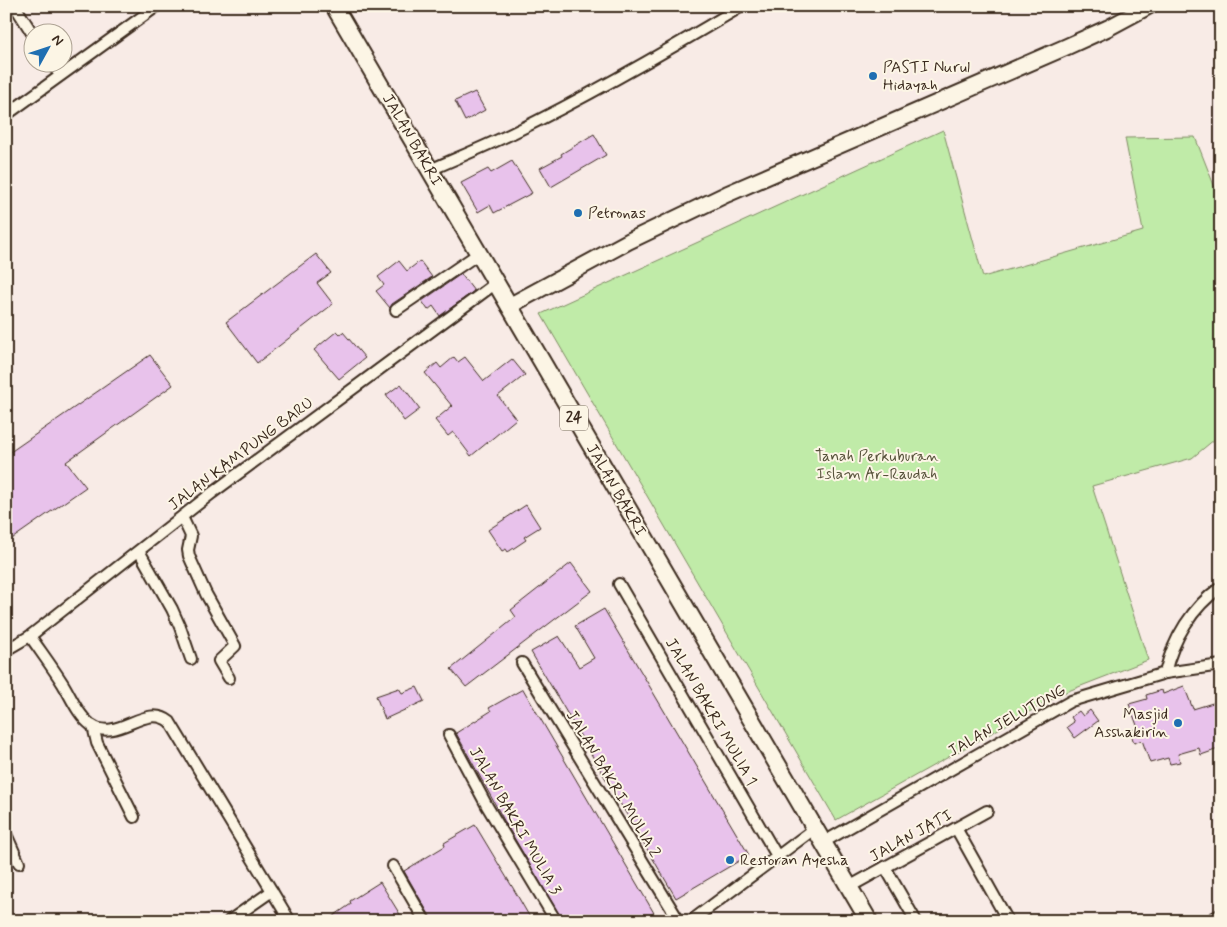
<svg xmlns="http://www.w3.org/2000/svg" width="1227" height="927" font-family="Mynerve,sans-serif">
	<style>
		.green { fill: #c0eba8; stroke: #7e8a63 }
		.building { fill: #e8c2eb; stroke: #3b2a1e }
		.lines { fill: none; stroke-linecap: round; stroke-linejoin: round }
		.street-casing { stroke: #3b2a1e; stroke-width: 14 }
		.secondary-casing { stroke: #3b2a1e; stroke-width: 19 }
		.primary-casing { stroke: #3b2a1e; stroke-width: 20 }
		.street { stroke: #fcf5e5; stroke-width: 10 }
		.secondary { stroke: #fcf5e5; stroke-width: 15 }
		.primary { stroke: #fcf5e5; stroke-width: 16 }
		.poi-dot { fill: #1f6fb2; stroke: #fcf5e5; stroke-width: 2 }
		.labels { text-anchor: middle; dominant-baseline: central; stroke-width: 4; stroke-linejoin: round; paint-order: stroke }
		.shield { fill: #fcf5e5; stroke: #75675a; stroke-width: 1 }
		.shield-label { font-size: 15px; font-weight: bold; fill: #3b2a1e }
		.poi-label { font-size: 16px; fill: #3b2a1e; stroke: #fcf5e5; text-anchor: start }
		.street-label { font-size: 16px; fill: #3b2a1e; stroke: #fcf5e5 }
		.park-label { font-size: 16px; fill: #56513a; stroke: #fcf5e5 }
	</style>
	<rect width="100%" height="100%" fill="#f8ebe6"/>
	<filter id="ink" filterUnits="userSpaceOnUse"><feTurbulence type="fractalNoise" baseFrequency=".02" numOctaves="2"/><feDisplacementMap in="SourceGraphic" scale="10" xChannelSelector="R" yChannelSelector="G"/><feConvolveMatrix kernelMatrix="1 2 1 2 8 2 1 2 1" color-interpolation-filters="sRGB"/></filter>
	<g filter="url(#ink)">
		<polygon class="green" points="943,130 983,277 1143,231 1125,138 1195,137 1221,203 1221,434 1192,458 1092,486 1148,660 1063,693 836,820 541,314"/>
		<g class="building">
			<polygon points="475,92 485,110 465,121 455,101"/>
			<polygon points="594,134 606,155 551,187 540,168 562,156 561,154"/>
			<polygon points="512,161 532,193 494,213 490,205 478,212 461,183 488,169 491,173"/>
			<polygon points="316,254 331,273 317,283 333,304 257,363 226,322"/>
			<polygon points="399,261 407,271 420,261 432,277 392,304 390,308 376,291 384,285 378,277"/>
			<polygon points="461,274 474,291 440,316 433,306 428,310 422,301"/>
			<polygon points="337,331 340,334 343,332 365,358 339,379 314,350"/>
			<polygon points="150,355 173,385 66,462 86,487 6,543 6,455"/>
			<polygon points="454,357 458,362 465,357 484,381 512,359 525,375 498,396 516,419 471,456 453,432 448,436 435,420 452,406 425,373 437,363 441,368"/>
			<polygon points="401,384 420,409 404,421 386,395"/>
			<polygon points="526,505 540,527 524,537 526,540 508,552 506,549 502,551 488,530"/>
			<polygon points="571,563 592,591 466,687 451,669 516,617 511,610"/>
			<polygon points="604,609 749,855 676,898 531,652 559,636 579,667 594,658 575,626"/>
			<polygon points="1184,686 1193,709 1216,702 1221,718 1221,748 1201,755 1199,748 1178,754 1180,762 1170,764 1168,758 1150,763 1142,740 1134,743 1130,731 1138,728 1129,704 1147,699 1146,695 1162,690 1163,694"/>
			<polygon points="417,687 424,701 385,719 376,696 399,688 402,693"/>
			<polygon points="523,689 654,913 641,921 563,921 506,824 456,733 491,711 489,708"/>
			<polygon points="1090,710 1098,721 1075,738 1067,727 1074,722 1071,717 1079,711 1083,716"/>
			<polygon points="475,825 513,888 532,921 433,921 431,918 404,871 445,846 444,843"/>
			<polygon points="380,882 404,921 326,921 351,904 350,901"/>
		</g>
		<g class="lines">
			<g class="street-casing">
				<g id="street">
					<polyline points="15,6 32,33"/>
					<polyline points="51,62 60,75"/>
					<polyline points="6,115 157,6"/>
					<path d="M430,170C457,158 486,146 513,133C591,95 667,51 742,6"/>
					<polyline points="396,310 478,254"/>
					<polyline points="182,517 191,536 188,550 189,556 206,594 235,646 219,661 229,678"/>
					<polyline points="139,551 172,609 180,627 191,659"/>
					<polyline points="619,584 777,856"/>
					<path d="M30,636C41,652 53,668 63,684C71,697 78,715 91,725C118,743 145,702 170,722L290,921"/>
					<polyline points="6,650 30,636 212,493 496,283"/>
					<polyline points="522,663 679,921"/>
					<path d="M1165,673C1173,639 1192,607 1221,587"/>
					<polyline points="93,726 97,743 134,817"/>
					<polyline points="449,735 487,806 556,921"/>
					<polyline points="956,828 1008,921"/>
					<polyline points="6,834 19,863"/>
					<polyline points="822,843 1071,701 1165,673 1221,665"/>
					<polyline points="393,866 425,921"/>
					<polyline points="885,867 916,921"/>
					<polyline points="849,887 987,811"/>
					<polyline points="229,921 272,891"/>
					<polyline points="691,921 814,829"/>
					<polyline points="1209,921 1221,914"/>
				</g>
			</g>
			<g class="secondary-casing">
				<polyline id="secondary" points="509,306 629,241 727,194 1066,47 1108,28 1149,6"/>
			</g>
			<g class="primary-casing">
				<polyline id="primary" points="334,6 869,921"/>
			</g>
			<use href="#street" class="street"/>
			<use href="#secondary" class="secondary"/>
			<use href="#primary" class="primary"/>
		</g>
	</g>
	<g class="poi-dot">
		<circle cx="873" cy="76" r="5"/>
		<circle cx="578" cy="213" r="5"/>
		<circle cx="1178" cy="723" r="5"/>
		<circle cx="730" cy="860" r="5"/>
	</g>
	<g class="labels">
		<rect class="shield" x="560" y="405.5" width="28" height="25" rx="4"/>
		<g class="shield-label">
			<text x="574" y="418">24</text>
		</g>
		<g class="poi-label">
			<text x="883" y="67">PASTI Nurul<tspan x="883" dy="18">Hidayah</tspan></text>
			<text x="588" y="213">Petronas</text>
			<text x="1168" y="714" text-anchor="end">Masjid<tspan x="1168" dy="18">Asshakirin</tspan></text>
			<text x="740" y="860">Restoran Ayesha</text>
		</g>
		<g class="street-label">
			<text transform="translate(412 140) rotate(60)">JALAN BAKRI</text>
			<text transform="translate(241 454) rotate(-37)">JALAN KAMPUNG BARU</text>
			<text transform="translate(616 490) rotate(60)">JALAN BAKRI</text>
			<text transform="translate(711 712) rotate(60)">JALAN BAKRI MULIA 1</text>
			<text transform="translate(1007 721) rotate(-29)">JALAN JELUTONG</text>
			<text transform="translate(613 784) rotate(59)">JALAN BAKRI MULIA 2</text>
			<text transform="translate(515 821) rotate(60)">JALAN BAKRI MULIA 3</text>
			<text transform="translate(911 836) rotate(-29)">JALAN JATI</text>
		</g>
		<g class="park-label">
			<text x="877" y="456">Tanah Perkuburan<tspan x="877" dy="18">Islam Ar-Raudah</tspan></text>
		</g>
	</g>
	<rect width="1227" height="927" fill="none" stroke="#fcf5e5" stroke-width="25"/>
	<rect x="12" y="12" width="1202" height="902" fill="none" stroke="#3b2a1e" stroke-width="2" filter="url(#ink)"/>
	<g transform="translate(48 48) rotate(50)"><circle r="24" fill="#fcf5e5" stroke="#afa495"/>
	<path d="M0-4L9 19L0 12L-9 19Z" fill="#1f6fb2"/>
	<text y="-8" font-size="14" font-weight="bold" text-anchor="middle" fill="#3b2a1e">N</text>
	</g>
</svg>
